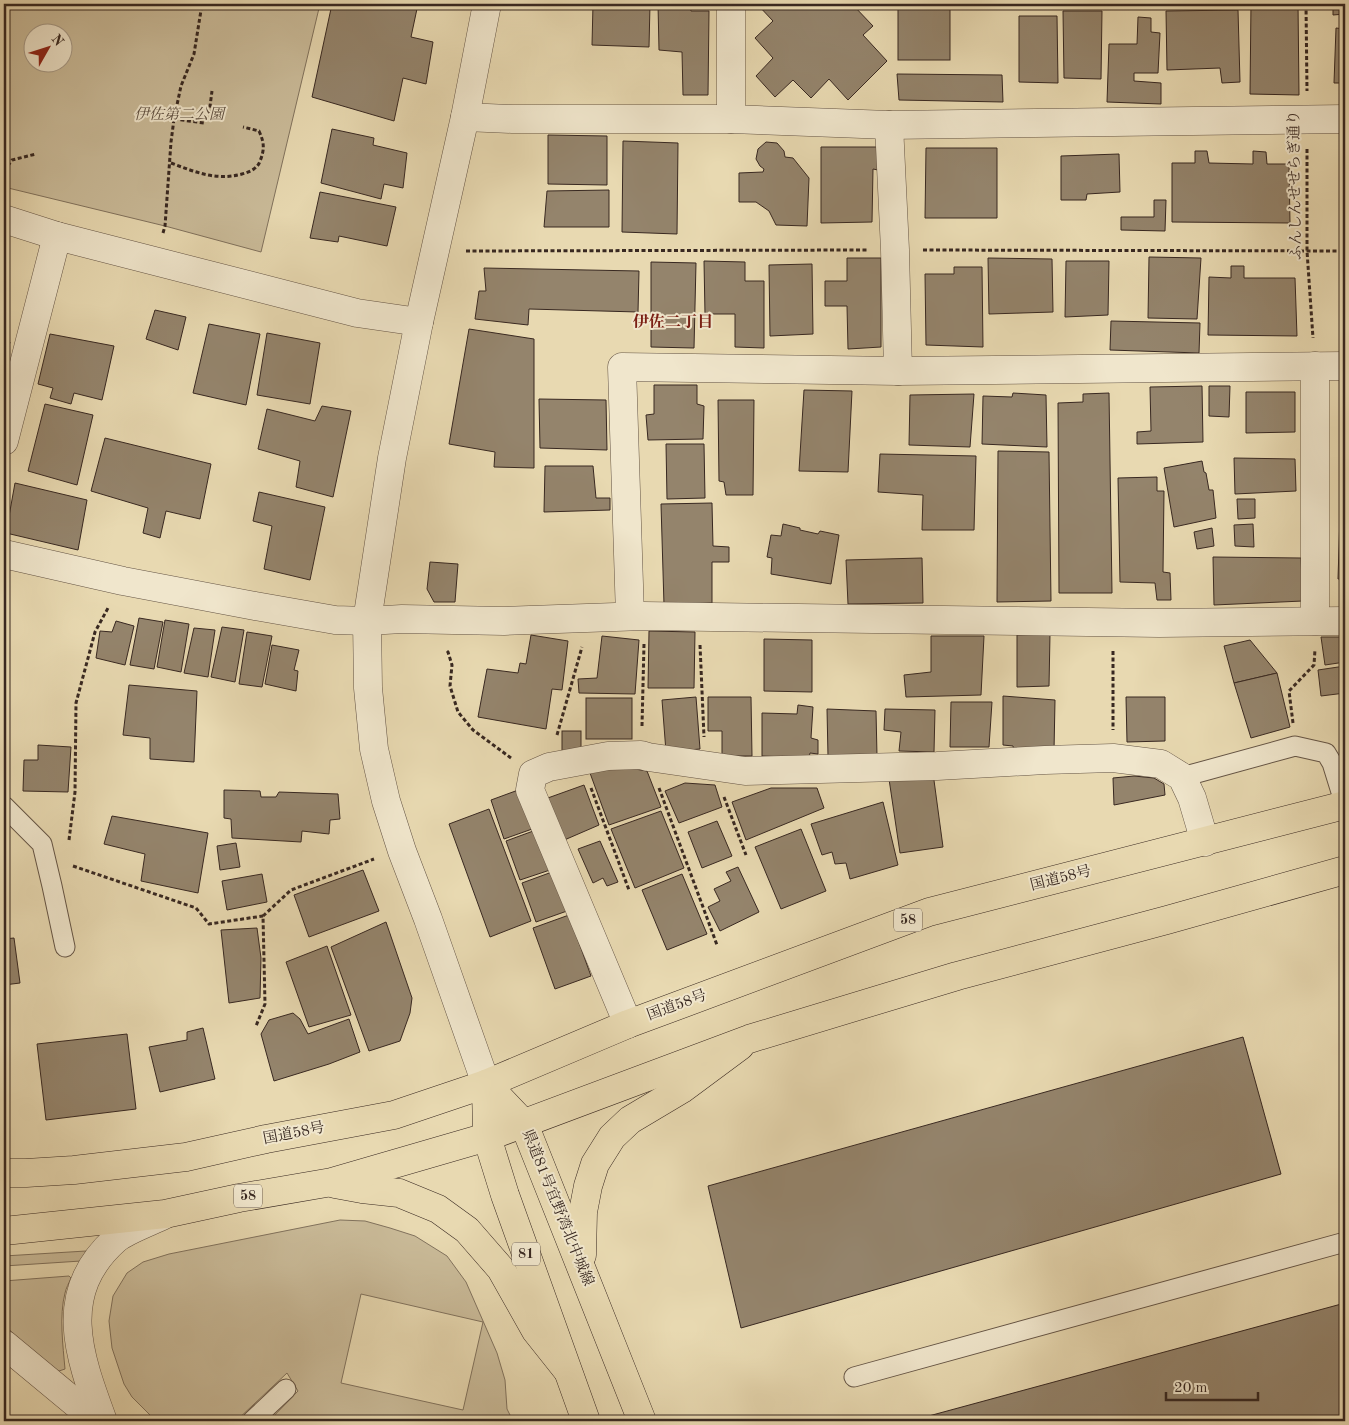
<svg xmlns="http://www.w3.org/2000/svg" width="1349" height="1425" font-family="'Old Standard TT','Noto Serif JP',serif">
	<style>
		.green { fill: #cabb99; stroke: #81725d; fill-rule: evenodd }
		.building { fill: #94846c; stroke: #382821 }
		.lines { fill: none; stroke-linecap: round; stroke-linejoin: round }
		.service-casing { stroke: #645445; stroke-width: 21 }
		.minor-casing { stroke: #645445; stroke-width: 29 }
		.tertiary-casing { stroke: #645445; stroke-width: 29 }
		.primary-casing { stroke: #382821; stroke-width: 29 }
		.trunk-casing { stroke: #382821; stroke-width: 29 }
		.path { stroke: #382821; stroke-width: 3; stroke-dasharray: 4 2.5; stroke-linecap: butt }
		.service { stroke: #f0e6cc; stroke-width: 19 }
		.minor { stroke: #f0e6cc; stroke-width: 28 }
		.tertiary { stroke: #f0e6cc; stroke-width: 28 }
		.primary { stroke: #e8d9b1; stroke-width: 28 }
		.trunk { stroke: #e8d9b1; stroke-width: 28 }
		.labels { text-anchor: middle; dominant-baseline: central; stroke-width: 4; stroke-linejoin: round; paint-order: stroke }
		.shield { fill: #f0e6cc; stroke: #6f6154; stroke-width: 1 }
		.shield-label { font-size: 14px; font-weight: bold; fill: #382821 }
		.park-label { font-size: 15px; font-style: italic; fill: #5c4d3f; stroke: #f0e6cc }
		.street-label { font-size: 15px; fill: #382821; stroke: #f0e6cc }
		.neighbourhood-label { font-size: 16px; font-weight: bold; fill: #7a1f14; stroke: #f0e6cc }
	</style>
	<rect width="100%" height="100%" fill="#e8d9b1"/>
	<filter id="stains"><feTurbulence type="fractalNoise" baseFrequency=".004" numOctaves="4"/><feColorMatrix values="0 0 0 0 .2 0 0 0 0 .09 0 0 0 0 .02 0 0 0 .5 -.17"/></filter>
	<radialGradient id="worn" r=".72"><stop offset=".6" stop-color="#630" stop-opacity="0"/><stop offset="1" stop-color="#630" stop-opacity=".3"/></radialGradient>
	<g class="green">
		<path d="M4,4H320L261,252L165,226L4,187ZM62,32V62H32V32Z"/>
		<path d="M340,1220L365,1221L390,1228L415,1236L447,1256L466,1282L497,1353L505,1380L507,1409L513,1421H269L298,1391L287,1373L236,1421H156L132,1397L124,1384L112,1348L109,1321L113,1296L127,1273L143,1262L169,1254ZM361,1294L483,1322L463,1410L341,1383Z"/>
		<polygon points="86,1251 81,1261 4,1266 4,1256"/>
		<path d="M69,1276L71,1278C69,1283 66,1288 65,1293C59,1316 63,1346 65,1369L56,1372L4,1325V1281Z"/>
	</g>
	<g class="building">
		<polygon points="332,4 418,4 411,37 433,42 426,84 403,78 394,121 312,97"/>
		<polygon points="593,4 650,4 649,47 592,45"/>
		<polygon points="658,4 690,4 691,11 709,11 708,95 683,95 682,52 659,50"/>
		<polygon points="757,4 852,4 873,26 863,35 887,61 848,100 829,79 811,98 793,80 775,97 756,76 773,58 755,38 773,21"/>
		<rect x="898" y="4" width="52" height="56"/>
		<polygon points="1251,4 1298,4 1299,95 1250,94"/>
		<polygon points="1333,4 1345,4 1345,14 1333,15"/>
		<polygon points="1238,10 1240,82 1222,83 1220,68 1167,70 1166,11"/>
		<polygon points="1063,11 1102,11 1101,79 1064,78"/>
		<polygon points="1019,16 1057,16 1058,83 1019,82"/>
		<polygon points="1138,17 1151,18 1151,32 1160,33 1158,73 1134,73 1134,81 1161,83 1161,104 1107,102 1109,44 1137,44"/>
		<polygon points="1336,28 1345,29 1345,83 1334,83"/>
		<polygon points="897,74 1002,75 1003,102 899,100"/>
		<polygon points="332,129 374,138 373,145 407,153 403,188 384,184 381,199 321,183"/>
		<polygon points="548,135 607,136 607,185 548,184"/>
		<polygon points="1343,140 1345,140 1345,169 1342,169"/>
		<polygon points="623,141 678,143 677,234 622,232"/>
		<polygon points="766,142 777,143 784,151 785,157 793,158 809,178 807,226 776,225 769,211 756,202 739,202 739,173 763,172 764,169 760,166 756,159 758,149"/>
		<polygon points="821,147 878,147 878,170 873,169 872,222 821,223"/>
		<polygon points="926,148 997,148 997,218 925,218"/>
		<polygon points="1195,151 1207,151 1209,163 1253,164 1253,151 1266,152 1267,164 1289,164 1290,223 1172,222 1172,163 1195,163"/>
		<polygon points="1119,154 1120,192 1087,194 1086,200 1061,200 1061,156"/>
		<polygon points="609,190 609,227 544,227 547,191"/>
		<polygon points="320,192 396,207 387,246 339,236 338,242 310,238"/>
		<polygon points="1154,200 1166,200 1165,231 1121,230 1121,217 1154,217"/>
		<polygon points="1149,257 1201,258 1197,319 1148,318"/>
		<polygon points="847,258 881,258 881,347 848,349 847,306 825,306 825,281 847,281"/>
		<polygon points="988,258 1052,259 1053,312 989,314"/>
		<polygon points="704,261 745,262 745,281 764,281 764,348 735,347 735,314 705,314"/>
		<polygon points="1066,261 1109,261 1108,315 1065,317"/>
		<polygon points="651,262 696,263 694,348 651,347"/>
		<polygon points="812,264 813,334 770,336 769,265"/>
		<polygon points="1231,266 1244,266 1244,278 1295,278 1297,336 1208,335 1209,277 1231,278"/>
		<polygon points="954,267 982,267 983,347 926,345 925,274 954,274"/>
		<polygon points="484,268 639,271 638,312 529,309 528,325 475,319 479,291 486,291"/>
		<polygon points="1345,270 1345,335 1342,271"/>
		<polygon points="4,308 7,309 4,322"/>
		<polygon points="155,310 186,317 178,350 146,339"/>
		<polygon points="1111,321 1200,323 1199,353 1110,350"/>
		<polygon points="209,324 260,334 246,405 193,393"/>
		<polygon points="469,329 534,339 534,468 494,467 495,452 449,444"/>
		<polygon points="267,333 320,343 310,404 257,395"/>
		<polygon points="50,334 114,346 102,400 74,393 71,404 50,398 53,388 38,384"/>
		<polygon points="4,341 10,342 4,366"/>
		<polygon points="654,385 697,385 697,404 704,406 703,439 648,440 646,415 654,414"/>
		<polygon points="1202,386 1203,442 1137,444 1137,432 1151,431 1150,387"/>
		<polygon points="1209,386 1230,386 1229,417 1209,416"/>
		<polygon points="804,390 852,391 848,472 799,471"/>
		<polygon points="1246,392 1295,392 1295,432 1246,433"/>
		<polygon points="1013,393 1046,395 1047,447 982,444 983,396 1012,397"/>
		<polygon points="1109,393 1112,593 1059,593 1058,403 1083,402 1083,394"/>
		<polygon points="974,394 970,447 909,445 910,395"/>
		<polygon points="539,399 606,400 607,450 540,448"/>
		<polygon points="718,400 754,400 753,495 726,495 724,482 719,481"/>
		<polygon points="45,404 93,415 77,485 28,471"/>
		<polygon points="322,406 351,411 333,497 296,487 300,461 258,449 267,409 315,421"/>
		<rect x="1343" y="410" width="2" height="79"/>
		<polygon points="105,438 211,464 200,519 166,511 160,538 143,533 148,508 91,491"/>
		<polygon points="666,444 704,444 705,498 667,499"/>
		<polygon points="998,451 1049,452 1051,601 997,602"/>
		<polygon points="880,454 976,456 974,530 922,530 923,495 878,492"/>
		<polygon points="1234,458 1295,459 1296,491 1235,494"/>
		<polygon points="1202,461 1204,472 1206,473 1209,490 1213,490 1216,518 1174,527 1164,468"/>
		<polygon points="545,466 593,466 596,498 610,498 610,510 544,512"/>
		<polygon points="1157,477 1157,491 1164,491 1163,572 1170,573 1171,600 1157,600 1155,583 1120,582 1118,478"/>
		<polygon points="15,483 87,500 78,550 6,533"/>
		<polygon points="259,492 325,507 310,580 264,569 272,526 253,521"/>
		<polygon points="1237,499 1255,499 1255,518 1238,519"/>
		<polygon points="712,503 713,546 729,547 729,562 712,562 712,603 664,605 661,504"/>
		<polygon points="1340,515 1345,515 1345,579 1338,579"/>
		<polygon points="783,524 800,528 800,530 818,534 820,531 839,535 831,584 771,574 772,558 767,557 771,535 781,536"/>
		<polygon points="1253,524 1254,547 1235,546 1234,525"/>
		<polygon points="1212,528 1214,546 1197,549 1194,532"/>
		<polygon points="1213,557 1301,558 1303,601 1214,605"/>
		<polygon points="922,558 923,603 848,604 846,560"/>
		<polygon points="430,562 458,564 455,602 434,602 427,589"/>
		<polygon points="139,618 163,622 154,669 130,665"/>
		<polygon points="165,620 189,624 181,672 157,667"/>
		<polygon points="116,621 134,626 125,665 96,658 100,631 112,632"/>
		<polygon points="222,627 244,630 235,682 211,677"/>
		<polygon points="194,628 215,630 208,677 184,673"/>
		<polygon points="649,631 695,632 694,688 648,688"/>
		<polygon points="247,632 272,636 262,687 239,684"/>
		<polygon points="1050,634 1049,686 1017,687 1017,635"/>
		<polygon points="531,635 568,641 562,690 552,689 546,729 478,717 487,669 518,673 520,663 526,664"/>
		<polygon points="602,636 639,640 635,694 579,693 578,679 597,678"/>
		<polygon points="931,636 984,636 981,695 906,697 904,675 931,672"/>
		<polygon points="1321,637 1345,637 1345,662 1325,665"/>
		<polygon points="764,639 812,640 812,692 764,691"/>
		<polygon points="1250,640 1277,673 1234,683 1224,646"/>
		<polygon points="272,645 299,650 294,670 298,671 296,691 265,684"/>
		<polygon points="1345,666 1345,693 1321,696 1318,670"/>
		<polygon points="1277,673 1290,727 1251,738 1234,683"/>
		<polygon points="129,685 197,691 194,762 150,759 150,738 123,735"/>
		<polygon points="1003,696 1055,700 1054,751 1014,750 1013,746 1003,745"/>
		<polygon points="696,697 700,749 666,752 662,700"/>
		<polygon points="708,697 751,697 752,756 722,756 722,731 708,731"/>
		<polygon points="1126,697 1165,697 1165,741 1127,742"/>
		<rect x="586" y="698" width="46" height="41"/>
		<polygon points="951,702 992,702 989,747 950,747"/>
		<polygon points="798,705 813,707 811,738 818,740 818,754 810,753 809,758 762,756 762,713 797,714"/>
		<polygon points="827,709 876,711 877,756 828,756"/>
		<polygon points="885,709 935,710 934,752 899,751 901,732 884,730"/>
		<rect x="562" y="731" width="19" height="22"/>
		<polygon points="38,745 71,747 68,792 23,791 24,760 38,760"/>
		<polygon points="617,766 647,771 661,807 609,825 590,773"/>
		<polygon points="933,773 943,847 900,853 889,779"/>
		<polygon points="1134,776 1154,778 1164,784 1165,795 1114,805 1113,778"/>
		<polygon points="685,783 715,785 722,807 679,823 665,791"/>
		<polygon points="584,785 599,825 562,841 545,799"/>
		<polygon points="771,788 817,788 824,808 746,840 732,802"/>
		<polygon points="521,789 535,828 504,839 491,800"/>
		<polygon points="224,790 260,791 261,797 276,797 279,792 338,794 340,819 330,820 329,834 302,831 301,842 232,838 231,819 224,818"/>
		<polygon points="883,802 898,865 850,879 846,863 835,864 832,852 822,855 811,824"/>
		<polygon points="489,809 531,921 490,937 449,824"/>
		<polygon points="661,811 684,868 635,888 611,829"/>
		<polygon points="112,816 208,833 198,893 141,881 145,854 104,844"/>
		<polygon points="717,821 732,856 702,868 688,832"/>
		<polygon points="4,826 7,826 8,854 4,854"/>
		<polygon points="801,829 826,891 781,909 755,847"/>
		<polygon points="536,830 550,870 520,880 506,841"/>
		<polygon points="600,841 618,882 607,886 603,878 593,883 578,849"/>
		<polygon points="236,843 240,867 220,870 217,846"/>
		<rect x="4" y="856" width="2" height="51"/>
		<polygon points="738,867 759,912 720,931 708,907 720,901 714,889 731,881 726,872"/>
		<polygon points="363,870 379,911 309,937 294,895"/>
		<polygon points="552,872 567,911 536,922 522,883"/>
		<polygon points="262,874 267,902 227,910 222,881"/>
		<polygon points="682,874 707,934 667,950 642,890"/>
		<polygon points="569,915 591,976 555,989 533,928"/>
		<polygon points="386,922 412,998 410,1013 400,1041 369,1051 331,947"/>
		<polygon points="257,928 261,958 260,998 229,1003 221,930"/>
		<polygon points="14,938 20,983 4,985 4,939"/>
		<polygon points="327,946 351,1015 309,1027 286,962"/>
		<polygon points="293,1013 300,1019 308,1034 349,1019 360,1052 329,1064 274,1081 261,1034 269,1020"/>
		<polygon points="203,1028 215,1079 160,1092 149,1047 187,1040 187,1032"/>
		<polygon points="127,1034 136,1109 46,1120 37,1044"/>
		<polygon points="1243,1037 1281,1174 741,1328 708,1186"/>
		<polygon points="1345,1303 1345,1421 915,1421 914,1420"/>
	</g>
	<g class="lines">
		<g class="service-casing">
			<g id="service">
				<polyline points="1182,777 1295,746 1326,753 1332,763 1345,805"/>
				<polyline points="4,806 42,844 52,886 65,947"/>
				<polyline points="854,1377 1345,1242"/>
				<polyline points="252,1421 286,1389"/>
			</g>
		</g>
		<g class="minor-casing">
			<g id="minor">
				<polyline points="465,117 512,119 731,119 889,125 1345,119"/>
				<polyline points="731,119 731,4"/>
				<polyline points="889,125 895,250 898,371"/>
				<polyline points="4,219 57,236 357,313 419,322"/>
				<polyline points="1315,366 1315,621"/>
				<polyline points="4,441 57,236"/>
				<polyline points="4,554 123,581 255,606 335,620 367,621 402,619 504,621 644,616 1159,623 1345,621"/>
				<polyline points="630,616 622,367 898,371 1345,366"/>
				<polyline points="628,1024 530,790 533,774 549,767 608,756 641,755 648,757 745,771 937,766 1045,760 1113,758 1161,764 1182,777 1192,798 1205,842"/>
			</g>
		</g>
		<g class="tertiary-casing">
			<g id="tertiary">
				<polyline points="486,1084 428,919 402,851 386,801 374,749 368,688 367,621 392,458 419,322 465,117 487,4"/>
				<polyline points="4,1344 97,1421"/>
				<path d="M103,1421C79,1356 55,1293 116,1239C125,1231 152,1221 164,1215"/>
			</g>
		</g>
		<g class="primary-casing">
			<g id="primary">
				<polyline points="486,1084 524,1124 642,1421"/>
				<polyline points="486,1084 487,1137 505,1195 586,1421"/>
				<polyline points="582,1255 583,1212 588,1186 595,1164 612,1137 630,1120 682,1089 740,1046"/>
			</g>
		</g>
		<g class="trunk-casing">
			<g id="trunk">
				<polyline points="4,1173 26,1173 74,1170 186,1157 266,1139 394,1115 486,1084 628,1024 929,912 1345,805"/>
				<polyline points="335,1184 362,1189 399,1193 438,1209 467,1230 501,1269 536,1331 567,1370"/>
				<polyline points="4,1231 165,1214 239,1198 332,1182 487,1137 749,1039 957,976 1167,920 1345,870"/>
			</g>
		</g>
		<g class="path">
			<polyline points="1306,4 1307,91"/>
			<polyline points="209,114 212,91"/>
			<polyline points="174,119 204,123"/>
			<polyline points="1307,149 1307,251 1313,338"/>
			<path d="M171,163C195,172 216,181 242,174C250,172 258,168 260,161C265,149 264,142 259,131L243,127"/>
			<polyline points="4,171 12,160 36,154"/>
			<polyline points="163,233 165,226 171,142 174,119 181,86 194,54 202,4"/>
			<polyline points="923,250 1345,251"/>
			<polyline points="466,251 867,250"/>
			<polyline points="700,645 704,737"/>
			<polyline points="447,651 448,652 452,665 450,686 458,712 473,730 511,758"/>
			<polyline points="1113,651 1113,730"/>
			<polyline points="1293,723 1289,691 1314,665 1315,649"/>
			<polyline points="642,726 644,644"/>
			<polyline points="557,735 582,647"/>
			<polyline points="591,788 629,890"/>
			<polyline points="659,788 717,945"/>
			<polyline points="724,797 746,855"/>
			<polyline points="69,840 75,792 76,703 95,632 108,608"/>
			<polyline points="73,866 196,908 209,924 263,916 265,1004 256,1026"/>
			<polyline points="263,916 291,890 374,859"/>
		</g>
		<use href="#service" class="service"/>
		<use href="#minor" class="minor"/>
		<use href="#tertiary" class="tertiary"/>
		<use href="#primary" class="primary"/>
		<use href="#trunk" class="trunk"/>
	</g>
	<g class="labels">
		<g class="shield">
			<rect x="894" y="908.5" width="28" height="23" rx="4"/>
			<rect x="234" y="1184.5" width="28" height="23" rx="4"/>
			<rect x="512" y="1242.5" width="28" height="23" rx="4"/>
		</g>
		<g class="shield-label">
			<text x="908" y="920">58</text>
			<text x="248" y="1196">58</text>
			<text x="526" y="1254">81</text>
		</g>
		<g class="park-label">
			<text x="179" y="115">伊佐第二公園</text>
		</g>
		<g class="street-label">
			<text transform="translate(1296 185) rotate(-91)">ふんしんせせらぎ通り</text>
			<text transform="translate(1061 879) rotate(-14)">国道58号</text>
			<text transform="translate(677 1006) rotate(-20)">国道58号</text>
			<text transform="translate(294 1134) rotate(-11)">国道58号</text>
			<text transform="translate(557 1208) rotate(68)">県道81号宜野湾北中城線</text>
		</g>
		<g class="neighbourhood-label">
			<text x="673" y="323">伊佐二丁目</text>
		</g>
	</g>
	<rect width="1349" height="1425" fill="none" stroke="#e8d9b1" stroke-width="20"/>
	<rect x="5" y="5" width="1339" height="1415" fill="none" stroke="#382821" stroke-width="2.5"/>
	<rect x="10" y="10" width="1329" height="1405" fill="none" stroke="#382821"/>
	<g transform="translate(48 48) rotate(51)"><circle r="24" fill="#f0e6cc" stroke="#a69a88"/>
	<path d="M0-4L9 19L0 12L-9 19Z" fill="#8f2418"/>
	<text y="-8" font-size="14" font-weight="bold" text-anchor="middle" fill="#382821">N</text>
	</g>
	<path d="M1166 1392v8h92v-8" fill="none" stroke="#382821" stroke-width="2.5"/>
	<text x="1174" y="1392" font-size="15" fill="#382821" stroke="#f0e6cc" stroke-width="4" paint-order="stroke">20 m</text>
	<rect width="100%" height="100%" filter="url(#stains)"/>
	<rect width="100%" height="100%" fill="url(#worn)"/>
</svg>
